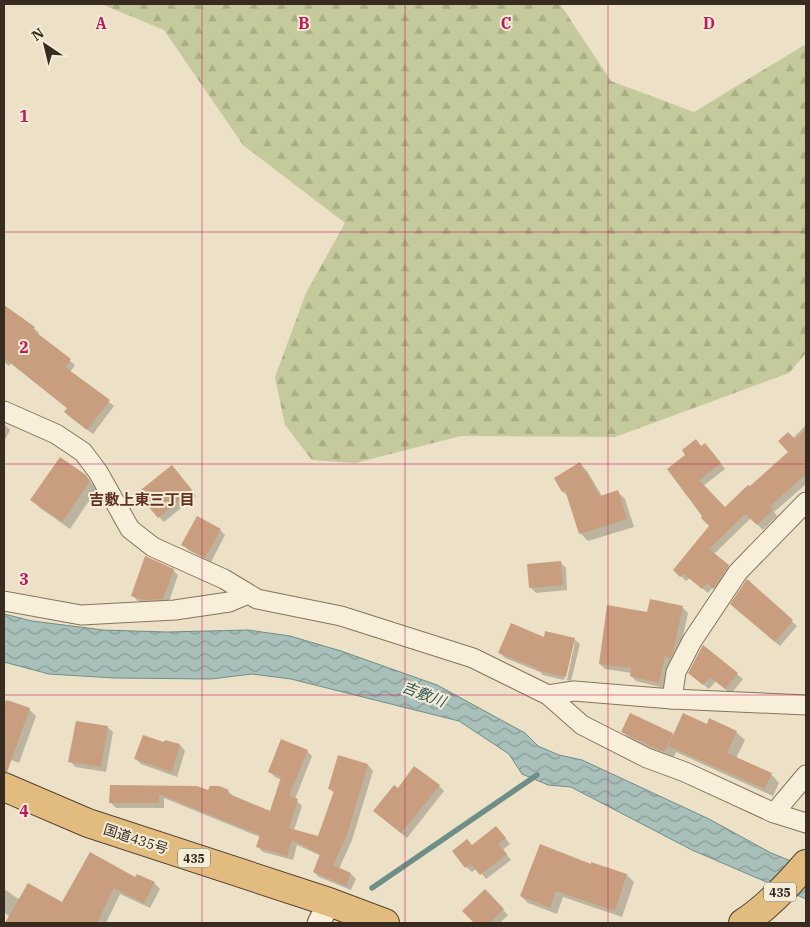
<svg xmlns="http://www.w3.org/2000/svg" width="810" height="927" font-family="'IBM Plex Serif','Noto Sans JP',serif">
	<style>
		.forest { fill: url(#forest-firs) }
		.water { fill: url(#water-waves); stroke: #6f8e87 }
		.shadow { fill: #0003 }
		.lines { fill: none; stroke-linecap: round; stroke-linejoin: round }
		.stream { stroke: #6f8e87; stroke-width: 5.5 }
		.building { fill: #c89e7f }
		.minor-casing { stroke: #87745d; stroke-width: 21 }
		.tertiary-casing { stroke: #87745d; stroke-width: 25 }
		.trunk-casing { stroke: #554231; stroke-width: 30 }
		.minor { stroke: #f7efda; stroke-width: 19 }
		.tertiary { stroke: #f7efda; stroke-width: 22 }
		.trunk { stroke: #e2bc7f; stroke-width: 28 }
		.grid { fill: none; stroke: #c2185b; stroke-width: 1; stroke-opacity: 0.55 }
		.labels { text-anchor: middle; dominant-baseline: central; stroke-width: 4; stroke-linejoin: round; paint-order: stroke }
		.shield { fill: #f4ecd6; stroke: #706657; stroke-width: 1 }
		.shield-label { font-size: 12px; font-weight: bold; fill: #382c20 }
		.street-label { font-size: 14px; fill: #382c20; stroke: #f4ecd6 }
		.neighbourhood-label { font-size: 15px; font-weight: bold; fill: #623022; stroke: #f4ecd6 }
		.water-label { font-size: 15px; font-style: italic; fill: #305755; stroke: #f4ecd6 }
		.grid-label { font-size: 16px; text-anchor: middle; font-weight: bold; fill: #c2185b; stroke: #f4ecd6; stroke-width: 4; stroke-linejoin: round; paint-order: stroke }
	</style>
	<defs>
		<pattern id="forest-firs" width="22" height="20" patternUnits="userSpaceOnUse" patternTransform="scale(1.25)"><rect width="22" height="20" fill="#c4ca9b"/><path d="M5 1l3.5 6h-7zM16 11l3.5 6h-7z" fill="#a9ae85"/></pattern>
		<pattern id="water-waves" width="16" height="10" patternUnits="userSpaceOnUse" patternTransform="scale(1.25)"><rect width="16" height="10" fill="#a8c0b9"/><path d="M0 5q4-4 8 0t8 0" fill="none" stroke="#8a9c96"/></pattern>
	</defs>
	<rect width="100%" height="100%" fill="#ece1c7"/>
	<polygon class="forest" points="101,4 560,4 611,81 694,112 806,44 806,353 789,373 615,437 461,436 355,463 312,460 285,425 275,377 306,293 345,223 243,145 164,30"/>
	<polygon class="water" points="4,614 32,621 103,630 167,632 248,630 290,636 341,651 437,685 525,733 538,746 559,755 582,760 709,819 771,853 806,867 806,899 692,850 571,787 548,785 522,774 509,754 459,721 291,679 252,674 211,679 115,678 49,674 4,662"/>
	<g class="shadow">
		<polygon points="4,305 34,328 39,333 38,335 75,365 70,372 114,406 93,434 70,417 65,412 68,409 11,363 9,366 4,362"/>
		<polygon points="4,424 10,430 4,442"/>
		<polygon points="806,425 806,484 774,512 777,516 763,530 751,518 714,554 734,571 719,593 713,587 708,593 690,578 686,581 674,570 711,526 687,455 696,441 702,447 710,450 725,469 703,486 725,509 790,453 793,438"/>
		<polygon points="580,464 587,471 602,496 618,492 625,499 634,527 588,541 580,533 569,497 563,492 555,478"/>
		<polygon points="177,472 196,496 164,522 159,517"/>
		<polygon points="85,476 97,489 70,529 40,508 32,500"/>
		<polygon points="220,530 225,535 211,562 188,550 183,544"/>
		<polygon points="560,562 566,568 567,590 536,593 530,587"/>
		<polygon points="173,570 178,575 168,604 151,605 138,601 133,596"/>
		<polygon points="748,580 797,626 780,646 737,609"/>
		<polygon points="651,601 683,608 688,613 678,659 676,663 671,659 664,688 636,681 631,676 632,673 605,669 600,664 648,613"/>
		<polygon points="545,639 574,639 580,644 571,681 567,680 575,641 573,641 564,680 543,675 540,672 505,658 500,653"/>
		<polygon points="703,647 743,679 731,694 716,681 709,689 695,678"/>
		<polygon points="4,700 29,709 36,716 19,763 4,757"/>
		<polygon points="707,726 736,732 745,740 736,758 771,774 779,783 773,796 676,752 673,759 631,740 623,732 672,734 674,735"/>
		<polygon points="107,727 113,732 106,772 75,767 70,761"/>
		<polygon points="166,741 180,745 185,751 177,777 141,764 136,759"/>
		<polygon points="307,751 312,756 295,799 302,806 294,830 319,837 335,794 330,789 339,757 368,765 373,771 352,840 339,869 351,874 356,879 351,890 319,877 314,872 321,856 297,845 293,860 263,852 258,847 260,837 164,798 164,808 116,808 111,803 111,787 209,792 228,791 233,796 271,813 282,780 275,777 269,771"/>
		<polygon points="439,786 444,791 407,838 380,816 398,790"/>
		<polygon points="501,833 510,844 503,850 511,860 486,879 477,868 472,872 466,867 473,846"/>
		<polygon points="592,864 627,875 634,882 622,917 563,897 557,914 528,903 521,896"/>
		<polygon points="136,879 154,883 160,889 150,908 120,894 106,923 107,923 7,923 10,917 4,912 4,889 20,900 62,903"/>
		<polygon points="485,891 508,915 500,923 476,923 464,911"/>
	</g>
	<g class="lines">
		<polyline class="stream" points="372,888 537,775"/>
	</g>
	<g class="building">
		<polygon points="4,305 35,327 33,330 71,359 65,367 110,400 87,430 64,412 67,408 4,358"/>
		<polygon points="806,429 806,474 770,506 773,510 757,525 745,514 709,549 729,565 713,589 707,583 702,589 684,574 680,577 673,570 709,526 701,518 702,516 667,469 685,455 682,450 696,439 701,446 705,443 721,463 699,480 725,507 748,485 750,486 788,452 778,441 788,432 795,439"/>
		<polygon points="60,457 86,475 90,481 62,522 30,500"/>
		<polygon points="580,462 600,496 618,490 627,519 579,534 565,490 562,492 554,478"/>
		<polygon points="172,465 192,490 158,518 137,493"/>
		<polygon points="197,516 221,529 205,558 181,545"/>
		<polygon points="145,556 174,569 163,599 144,600 131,596"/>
		<polygon points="561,561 563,585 529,588 527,564"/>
		<polygon points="747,579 793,620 775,642 730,604"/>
		<polygon points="650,599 683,606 673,653 670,659 665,655 659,683 630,676 631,668 599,664 607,605 647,612"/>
		<polygon points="511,623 544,637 545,631 575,638 566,677 536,670 537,668 498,653"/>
		<polygon points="703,645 738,673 725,689 710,677 703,685 688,673"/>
		<polygon points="7,700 30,708 7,772 4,772 4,708"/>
		<polygon points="630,713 673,733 664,752 621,732"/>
		<polygon points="683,713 707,724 709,718 737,731 727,753 772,773 765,789 668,746"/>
		<polygon points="76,721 108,726 101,767 68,762"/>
		<polygon points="143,735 164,742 165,740 180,744 172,772 134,759"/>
		<polygon points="281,739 308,750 289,796 298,799 289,828 318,836 334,791 328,789 338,755 368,764 347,835 333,865 351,873 346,886 313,872 320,854 292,840 287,856 256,847 260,835 159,794 159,803 109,803 110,785 197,786 208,790 210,786 219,786 229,790 227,793 270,811 281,777 268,772"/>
		<polygon points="414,766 440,785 401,833 373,811 394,785 398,788"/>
		<polygon points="496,826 506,838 498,844 507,854 480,875 471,864 465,868 452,851 467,839 472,845"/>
		<polygon points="540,844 591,864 591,862 627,874 615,911 556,891 550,908 520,896"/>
		<polygon points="90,852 135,877 137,874 155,882 144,903 114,888 97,923 5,923 28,883 62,902"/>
		<polygon points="485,889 504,909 489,923 474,923 462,911"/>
	</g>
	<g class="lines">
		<g class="minor-casing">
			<g id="minor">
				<polyline points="4,411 56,434 83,452 98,472 130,529 153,547 224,579 257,599 341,616 473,658 548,695 582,725 647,758 685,772 774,813 806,823"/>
				<polyline points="4,601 81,615 175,610 229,602 248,594"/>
				<polyline points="548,695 574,691 672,699 806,705"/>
				<polyline points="672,699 676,672 692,641 738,572 806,502"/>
				<polyline points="774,813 806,775"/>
			</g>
		</g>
		<g class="tertiary-casing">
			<polyline id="tertiary" points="319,923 329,902"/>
		</g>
		<g class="trunk-casing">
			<g id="trunk">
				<polyline points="4,787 88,823 329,902 385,923"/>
				<path d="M743,923C767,908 788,885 806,864"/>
			</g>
		</g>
		<use href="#minor" class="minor"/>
		<use href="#tertiary" class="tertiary"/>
		<use href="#trunk" class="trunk"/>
	</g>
	<path class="grid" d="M202,4V923M405,4V923M608,4V923M4,232H806M4,464H806M4,695H806"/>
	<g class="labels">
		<g class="shield">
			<rect x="178" y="848.5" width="32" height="19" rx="4"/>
			<rect x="764" y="882.5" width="32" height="19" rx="4"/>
		</g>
		<g class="shield-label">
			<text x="194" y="858">435</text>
			<text x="780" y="892">435</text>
		</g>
		<g class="street-label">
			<text transform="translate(136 839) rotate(18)">国道435号</text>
		</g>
		<g class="neighbourhood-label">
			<text x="142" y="499">吉敷上東三丁目</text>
		</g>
		<g class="water-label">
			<text transform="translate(424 694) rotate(21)">吉敷川</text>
		</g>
	</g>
	<g class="grid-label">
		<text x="101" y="29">A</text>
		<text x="304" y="29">B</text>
		<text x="506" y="29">C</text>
		<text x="709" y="29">D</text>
		<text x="24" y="122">1</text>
		<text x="24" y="353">2</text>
		<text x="24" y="585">3</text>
		<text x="24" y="817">4</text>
	</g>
	<rect width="810" height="927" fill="none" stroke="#382c20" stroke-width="10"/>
	<g transform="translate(45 45) rotate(325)" stroke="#f4ecd6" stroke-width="4" paint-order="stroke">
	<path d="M0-4L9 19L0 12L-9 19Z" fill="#382c20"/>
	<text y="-8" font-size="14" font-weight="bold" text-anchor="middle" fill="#382c20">N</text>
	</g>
</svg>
